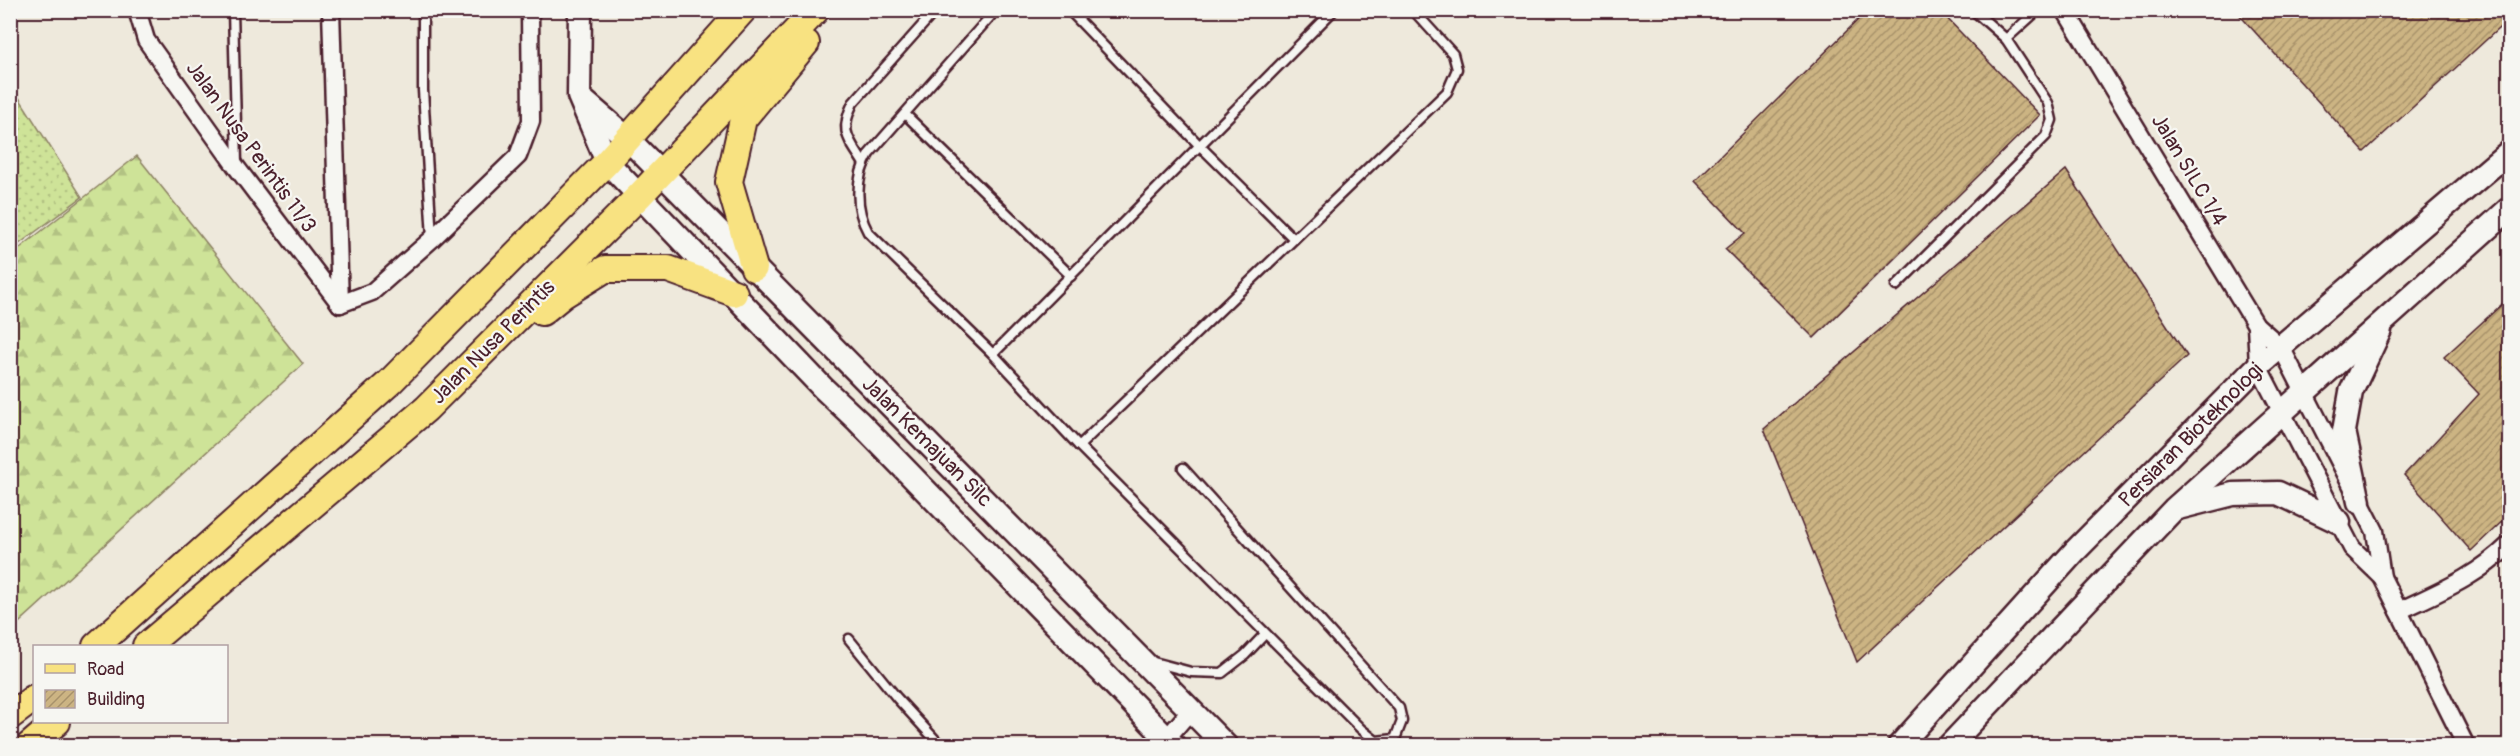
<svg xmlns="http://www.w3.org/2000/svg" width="2520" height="756" font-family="Pangolin,sans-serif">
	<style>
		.grass { fill: url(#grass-dots); stroke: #8c8162; stroke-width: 1.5 }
		.forest { fill: url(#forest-firs); stroke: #8c8162; stroke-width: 1.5 }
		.building { fill: url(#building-hatch); stroke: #4a1f2b; stroke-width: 1.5 }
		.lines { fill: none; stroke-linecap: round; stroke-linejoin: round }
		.lane-casing { stroke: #4a1f2b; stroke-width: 13 }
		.street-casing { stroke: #4a1f2b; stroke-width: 21 }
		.secondary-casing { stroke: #4a1f2b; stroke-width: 27 }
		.primary-casing { stroke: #4a1f2b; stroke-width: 30 }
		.lane { stroke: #f6f6f2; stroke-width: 8 }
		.street { stroke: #f6f6f2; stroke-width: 16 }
		.secondary { stroke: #f6f6f2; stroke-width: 22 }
		.primary { stroke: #f8e281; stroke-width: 26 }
		.labels { text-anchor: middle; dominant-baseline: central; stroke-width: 4.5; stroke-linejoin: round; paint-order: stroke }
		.street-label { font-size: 21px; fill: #4a1f2b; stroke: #f6f6f2 }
	</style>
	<defs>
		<pattern id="grass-dots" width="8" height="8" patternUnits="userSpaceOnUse" patternTransform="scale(1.5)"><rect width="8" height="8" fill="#cee398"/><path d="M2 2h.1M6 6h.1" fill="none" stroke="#b2c283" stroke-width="1.8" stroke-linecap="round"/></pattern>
		<pattern id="forest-firs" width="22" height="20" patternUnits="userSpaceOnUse" patternTransform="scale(1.5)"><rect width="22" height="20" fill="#cee398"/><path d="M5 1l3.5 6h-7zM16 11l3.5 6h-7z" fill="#b2c283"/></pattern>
		<pattern id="building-hatch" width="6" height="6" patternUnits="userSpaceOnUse" patternTransform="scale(1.5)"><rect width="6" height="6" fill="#ccb483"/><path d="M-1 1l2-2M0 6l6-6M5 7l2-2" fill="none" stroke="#a8926b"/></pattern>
	</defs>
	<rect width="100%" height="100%" fill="#eee9dc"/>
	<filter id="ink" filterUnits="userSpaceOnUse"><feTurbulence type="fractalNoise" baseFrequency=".0167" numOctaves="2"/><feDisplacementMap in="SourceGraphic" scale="12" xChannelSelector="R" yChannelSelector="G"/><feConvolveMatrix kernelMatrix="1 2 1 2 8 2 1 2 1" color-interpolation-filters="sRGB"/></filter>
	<g filter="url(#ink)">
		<polygon class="grass" points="11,85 82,197 11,250 10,250"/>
		<polygon class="forest" points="137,156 303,364 11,630 11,255"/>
		<g class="building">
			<polygon points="1868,10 1939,10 2040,115 1814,338 1725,249 1745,233 1695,181"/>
			<polygon points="2235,10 2510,10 2510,18 2364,152"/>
			<polygon points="2066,170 2187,356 1857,662 1764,429"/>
			<polygon points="2510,297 2510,514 2471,551 2404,475 2479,394 2444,357"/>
		</g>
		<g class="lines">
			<g class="lane-casing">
				<g id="lane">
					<polyline points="233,10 237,163"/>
					<polyline points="423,10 423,90 432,238"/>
					<path d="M996,10L869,154C855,177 855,209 868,232L993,354L1079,446L1361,729L1376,741L1395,739L1402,721L1399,708L1183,468"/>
					<polyline points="1069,10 1199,145 1294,239"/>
					<polyline points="1973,10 2006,39 2038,10"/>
					<polyline points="905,114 1071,276"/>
					<path d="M864,164C848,138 839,132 853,103L936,10"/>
					<polyline points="1896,286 2046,136 2052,120 2048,103 2006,39"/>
					<polyline points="993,354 1334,10"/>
					<polyline points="1079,446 1447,92 1457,69 1453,54 1413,10"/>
					<polyline points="849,639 897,698 941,746"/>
					<polyline points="1150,661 1191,672 1222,673 1245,655 1265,634"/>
				</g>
			</g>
			<g class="street-casing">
				<g id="street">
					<polyline points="137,10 146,40 237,168 340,304"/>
					<polyline points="331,10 340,304"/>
					<polyline points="2065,10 2256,325 2281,347 2375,531 2382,577 2466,746"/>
					<polyline points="340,304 372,292 432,239 518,156 531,121 530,10"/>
					<polyline points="2256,325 2258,366 2352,548 2382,577"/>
					<path d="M2399,611C2441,591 2475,578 2510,544"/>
					<polyline points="1160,746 1191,710"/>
				</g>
			</g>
			<g class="secondary-casing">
				<g id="secondary">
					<polyline points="580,10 579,96 607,162 823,388 858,421 1174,746"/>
					<polyline points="584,101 628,139 1226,746"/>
					<polyline points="2359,502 2344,431 2351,392 2380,330"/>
					<polyline points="2178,508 2233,494 2278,493 2339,522"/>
					<polyline points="1899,746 2075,551 2258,366 2510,151"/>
					<polyline points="1949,746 2174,509 2510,208"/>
				</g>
			</g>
			<g class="primary-casing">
				<g id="primary">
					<polyline points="754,268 729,182 743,119 806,43"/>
					<polyline points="542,312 563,295 605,269 668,269 734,293"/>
					<polyline points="96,646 390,382 607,162 743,10"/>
					<polyline points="146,646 426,409 639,196 816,10"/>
					<polyline points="10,716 34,698"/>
					<polyline points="29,746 57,722"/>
				</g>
			</g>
			<use href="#lane" class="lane"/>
			<use href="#street" class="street"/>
			<use href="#secondary" class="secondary"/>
			<use href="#primary" class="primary"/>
		</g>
	</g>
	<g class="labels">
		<g class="street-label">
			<text transform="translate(251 147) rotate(54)">Jalan Nusa Perintis 11/3</text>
			<text transform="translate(2189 170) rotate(59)">Jalan SILC 1/4</text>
			<text transform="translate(493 342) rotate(-45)">Jalan Nusa Perintis</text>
			<text transform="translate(2191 435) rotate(-45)">Persiaran Bioteknologi</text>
			<text transform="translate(927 442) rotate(45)">Jalan Kemajuan Silc</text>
		</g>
	</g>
	<rect width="2520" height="756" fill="none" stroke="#f6f6f2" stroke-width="36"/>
	<rect x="18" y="18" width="2484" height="720" fill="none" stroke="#4a1f2b" stroke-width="2" filter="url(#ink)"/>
	<rect x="33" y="645" width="195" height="78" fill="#f6f6f2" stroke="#b1a0a2" stroke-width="1.5"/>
	<rect x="45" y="664" width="30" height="9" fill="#f8e281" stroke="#b1a0a2" stroke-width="1.5"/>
	<text x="87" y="675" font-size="18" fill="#4a1f2b">Road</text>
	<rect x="45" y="690" width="30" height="18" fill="url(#building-hatch)" stroke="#b1a0a2" stroke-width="1.5"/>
	<text x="87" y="705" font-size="18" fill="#4a1f2b">Building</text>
</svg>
